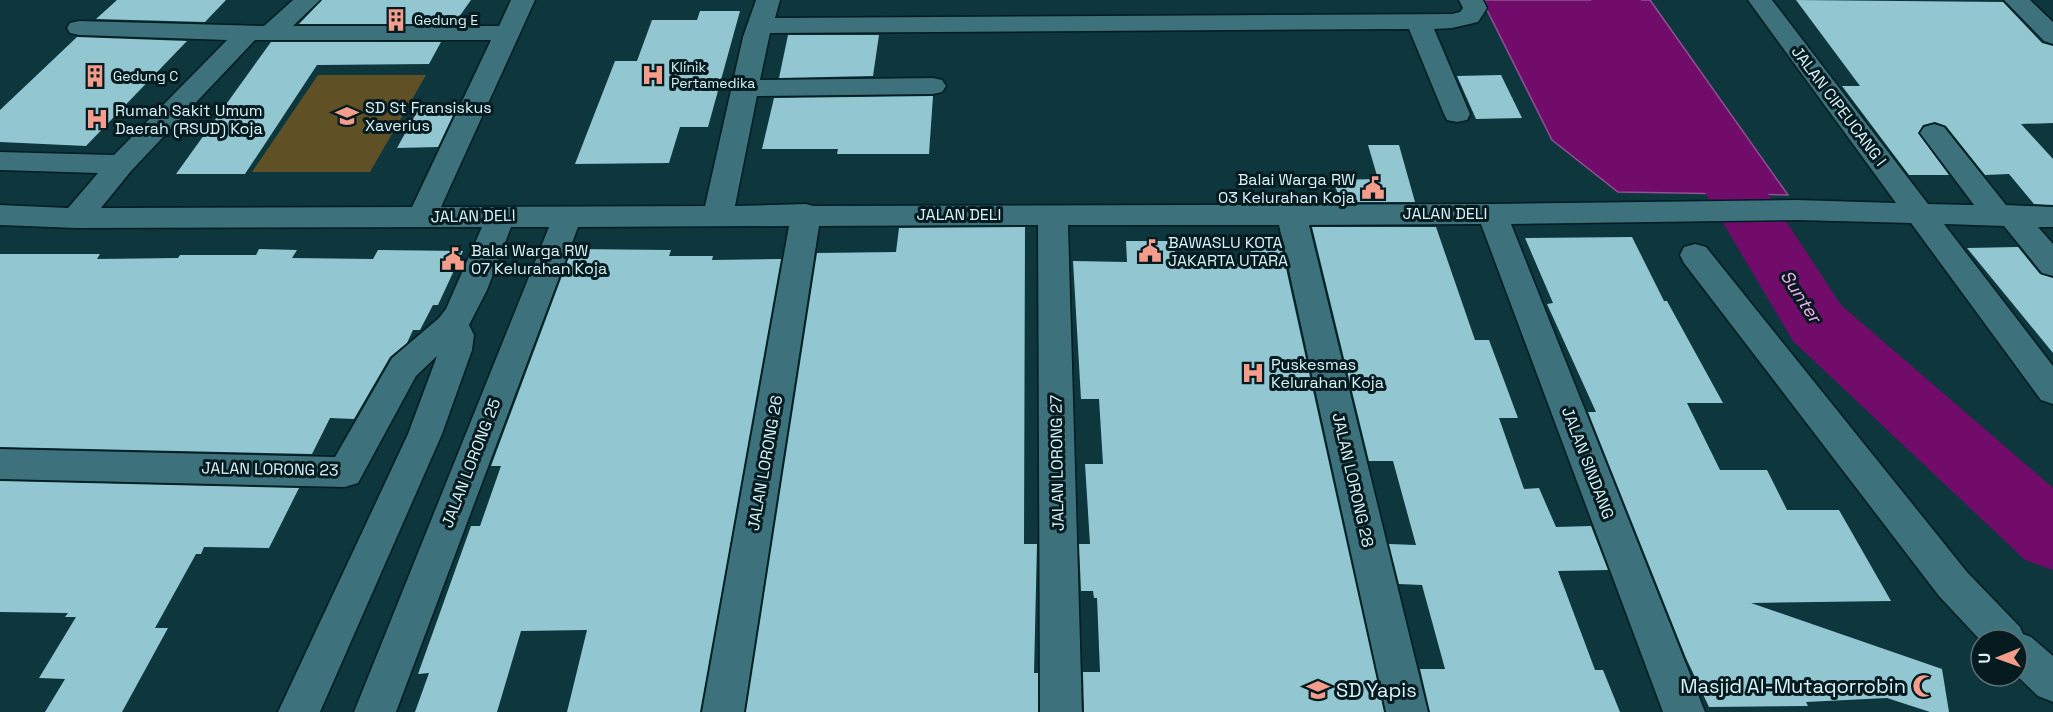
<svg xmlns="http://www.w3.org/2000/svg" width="2053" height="712" font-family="'Space Grotesk',sans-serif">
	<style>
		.green { fill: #5f5125 }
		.water { fill: #710c6a; stroke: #905195; stroke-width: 1.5 }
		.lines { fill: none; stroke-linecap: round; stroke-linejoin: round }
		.river { fill: #710c6a; fill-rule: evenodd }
		.building { fill: #92c7d2 }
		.minor-casing { stroke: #011c21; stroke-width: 3 }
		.minor { fill: #3d717b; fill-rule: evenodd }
		.labels { text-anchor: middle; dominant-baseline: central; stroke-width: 6; stroke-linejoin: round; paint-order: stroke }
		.far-poi-label { font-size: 14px; fill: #d8f3f8; stroke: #061b1f; text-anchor: start }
		.street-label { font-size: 16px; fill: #d8f3f8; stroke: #061b1f }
		.poi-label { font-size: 16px; fill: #d8f3f8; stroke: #061b1f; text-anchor: start }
		.water-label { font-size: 18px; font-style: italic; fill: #f7aeec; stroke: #061b1f }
		.near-poi-label { font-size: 20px; fill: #d8f3f8; stroke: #061b1f; text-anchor: end }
	</style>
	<rect width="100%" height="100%" fill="#0d363d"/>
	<polygon class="green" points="318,75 426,75 370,172 252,172"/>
	<polygon class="water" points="1482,0 1650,0 1788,195 1618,192 1552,140"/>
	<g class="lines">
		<polygon class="river" points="1591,0 1641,0 1841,305 2053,488 2053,570 2025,560 1793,341"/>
	</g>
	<g class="building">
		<polygon points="117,0 226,0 205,22 96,19"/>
		<polygon points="322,0 471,0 454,24 299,24"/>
		<polygon points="1796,0 2003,2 2042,43 2053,46 2053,123 2021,124 2053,159 2053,205 2034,204 2009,174 1985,175 1946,126 1935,122 1923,125 1918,133 1949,175 1909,175 1842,86 1860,86"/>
		<polygon points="700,11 740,11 708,127 680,127 669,163 575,164 615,61 637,61 652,20 697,20"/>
		<polygon points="788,35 879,35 873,76 779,78"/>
		<polygon points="77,37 187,41 86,146 0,142 0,110"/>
		<polygon points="271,42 441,42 429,64 317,65 245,174 176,174"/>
		<polygon points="1501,75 1522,118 1476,119 1457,76"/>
		<polygon points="933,96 929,154 837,154 838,149 762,149 774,98"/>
		<polygon points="456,109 438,147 397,148 418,110"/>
		<polygon points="1368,145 1399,145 1415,202 1342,202 1332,180 1378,179"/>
		<polygon points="1025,227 1024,544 1037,544 1034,673 1038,673 1038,712 746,712 817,253 896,252 899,228"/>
		<polygon points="1312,227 1436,227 1475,340 1489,340 1518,418 1499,418 1524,489 1539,488 1556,527 1591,526 1608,570 1558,571 1595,670 1603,670 1620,712 1430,712 1420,669 1445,669 1422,585 1399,584 1389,544 1416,545 1393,461 1369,461"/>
		<polygon points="1632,237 1664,301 1667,301 1723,403 1687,403 1720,470 1767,470 1787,510 1839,510 1891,601 1751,603 1942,669 1949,712 1930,712 1887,698 1806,702 1808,706 1709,707 1686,658 1588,412 1596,412 1547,304 1553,303 1525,238"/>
		<polygon points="1250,240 1280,241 1384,712 1084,712 1083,672 1100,672 1097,598 1094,598 1093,591 1081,591 1079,544 1090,544 1085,464 1103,464 1099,399 1081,399 1073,261 1127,262 1126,241 1174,241 1176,264 1252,264"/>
		<polygon points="2018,247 2040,274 2053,278 2053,353 1967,248"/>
		<polygon points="259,249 297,250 292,258 373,259 378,250 463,251 438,305 433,305 420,330 413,330 407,343 390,357 354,419 330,418 312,454 0,447 0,254 100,254 97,259 178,258 180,255 256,255"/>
		<polygon points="572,249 671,250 669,256 713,256 712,260 781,259 700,712 567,712 587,630 521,631 497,712 415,712 429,673 418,674 471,526 480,526 501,466 491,466"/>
		<polygon points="0,481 299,488 269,548 204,547 201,554 196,554 155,628 168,628 122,712 45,712 65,679 39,678 76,617 65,617 68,613 0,612"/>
	</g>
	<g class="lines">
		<g class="minor-casing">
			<g id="minor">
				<path d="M293,0H320L293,26H499L511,0H535L441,207L705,206L743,37L756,0H780L775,18L1452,14L1460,12L1463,8L1459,0H1483L1487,8L1478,22L1452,28L1434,29L1470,114L1467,120L1457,122L1447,120L1444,114L1409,29L770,33L760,80L933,78L942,80L946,86L942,92L933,94L757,96L735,206L806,204L813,206L1492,204L1797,200L1896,203L1748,0H1772L1928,204L1974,205L1920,133L1924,127L1934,124L1944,127L2006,205L2053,207V227H2038L2053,244V276L2042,273L2004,226L1944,224L2053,366V404L2041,400L1911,223L1797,220L1511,224L1705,712H1663L1481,224L1309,225L1428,712H1386L1279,225H1068L1082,712H1040L1038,225L819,226L744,712H702L789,226L578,227L396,712H354L549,227H511L487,290L469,325L474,335L472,350L442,434L320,712H278L408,434L437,356L416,376L358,483L345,487L0,479V449L335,457L392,358L439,318L446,309L482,227L76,228L0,225V205L68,208L98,173L0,170V152L114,155L227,40L79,35L70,33L67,28L70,23L79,21L264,26ZM255,40H491L412,207L101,208L131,171Z"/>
				<polygon points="2004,0 2030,0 2053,22 2053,44 2044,41"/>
				<polygon points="1695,244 1706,247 1967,572 2020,627 2023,634 2031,637 2053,656 2053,702 2038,696 2017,676 2017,640 1981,641 1939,596 1684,263 1680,255 1684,247"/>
			</g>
		</g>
		<use href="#minor" class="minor"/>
	</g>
	<defs>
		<g id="building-bare" transform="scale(1.8)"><path d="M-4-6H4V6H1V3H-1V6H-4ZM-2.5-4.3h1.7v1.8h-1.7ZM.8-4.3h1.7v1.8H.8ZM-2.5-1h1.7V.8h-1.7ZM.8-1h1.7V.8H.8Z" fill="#f49d8c" stroke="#061b1f" stroke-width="2.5" paint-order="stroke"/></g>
		<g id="hospital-bare" transform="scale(1.8)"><path d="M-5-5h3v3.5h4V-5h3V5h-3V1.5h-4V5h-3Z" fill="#f49d8c" stroke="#061b1f" stroke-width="2.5" paint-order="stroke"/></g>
		<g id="school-bare" transform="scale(1.8)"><path d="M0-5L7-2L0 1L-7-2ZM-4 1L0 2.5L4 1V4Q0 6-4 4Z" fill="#f49d8c" stroke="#061b1f" stroke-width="2.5" paint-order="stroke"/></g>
		<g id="civic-bare" transform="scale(1.8)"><path d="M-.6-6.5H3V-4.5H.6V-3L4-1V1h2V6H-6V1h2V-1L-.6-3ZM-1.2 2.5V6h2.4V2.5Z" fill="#f49d8c" stroke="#061b1f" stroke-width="2.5" paint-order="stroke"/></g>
		<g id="mosque-bare" transform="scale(1.8)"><path d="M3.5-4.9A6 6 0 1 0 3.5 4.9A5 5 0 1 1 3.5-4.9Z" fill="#f49d8c" stroke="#061b1f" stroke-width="2.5" paint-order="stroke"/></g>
	</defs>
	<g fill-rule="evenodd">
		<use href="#building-bare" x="396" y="20"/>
		<use href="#hospital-bare" x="653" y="75"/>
		<use href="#building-bare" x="95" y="76"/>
		<use href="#school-bare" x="347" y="116"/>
		<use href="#hospital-bare" x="97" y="119"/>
		<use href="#civic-bare" x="1373" y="188"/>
		<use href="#civic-bare" x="1150" y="251"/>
		<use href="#civic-bare" x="453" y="259"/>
		<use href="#hospital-bare" x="1253" y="373"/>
		<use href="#mosque-bare" x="1924" y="686"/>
		<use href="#school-bare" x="1318" y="690"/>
	</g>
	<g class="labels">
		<g class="far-poi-label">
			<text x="414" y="20">Gedung E</text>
			<text x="671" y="67">Klinik<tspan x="671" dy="16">Pertamedika</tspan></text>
			<text x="113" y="76">Gedung C</text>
		</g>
		<g class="street-label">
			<text transform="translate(1839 106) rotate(53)">JALAN CIPEUCANG I</text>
			<text x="1445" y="213">JALAN DELI</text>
			<text x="959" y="214">JALAN DELI</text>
			<text transform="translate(473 216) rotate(-1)">JALAN DELI</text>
			<text transform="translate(471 463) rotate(-69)">JALAN LORONG 25</text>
			<text transform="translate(765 463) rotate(-80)">JALAN LORONG 26</text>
			<text transform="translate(1057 463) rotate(-91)">JALAN LORONG 27</text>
			<text transform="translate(1588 463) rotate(69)">JALAN SINDANG</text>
			<text transform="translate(270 469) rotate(1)">JALAN LORONG 23</text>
			<text transform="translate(1353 480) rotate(77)">JALAN LORONG 28</text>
		</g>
		<g class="poi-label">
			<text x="365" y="107">SD St Fransiskus<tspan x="365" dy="18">Xaverius</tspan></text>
			<text x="115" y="110">Rumah Sakit Umum<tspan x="115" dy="18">Daerah (RSUD) Koja</tspan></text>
			<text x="1355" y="179" text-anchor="end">Balai Warga RW<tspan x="1355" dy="18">03 Kelurahan Koja</tspan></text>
			<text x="1168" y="242">BAWASLU KOTA<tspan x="1168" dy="18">JAKARTA UTARA</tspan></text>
			<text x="471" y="250">Balai Warga RW<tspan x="471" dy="18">07 Kelurahan Koja</tspan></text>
			<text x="1271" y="364">Puskesmas<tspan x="1271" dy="18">Kelurahan Koja</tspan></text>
		</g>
		<g class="water-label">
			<text transform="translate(1801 296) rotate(57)">Sunter</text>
		</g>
		<g class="near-poi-label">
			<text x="1906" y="686">Masjid Al-Mutaqorrobin</text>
			<text x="1336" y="690" text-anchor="start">SD Yapis</text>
		</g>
	</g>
	<g transform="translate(1999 658) rotate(269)"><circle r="28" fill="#061b1f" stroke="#5a7176" stroke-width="1.5"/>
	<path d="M0-4.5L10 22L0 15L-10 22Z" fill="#f49d8c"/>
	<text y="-9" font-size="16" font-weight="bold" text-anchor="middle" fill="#d8f3f8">U</text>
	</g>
</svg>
